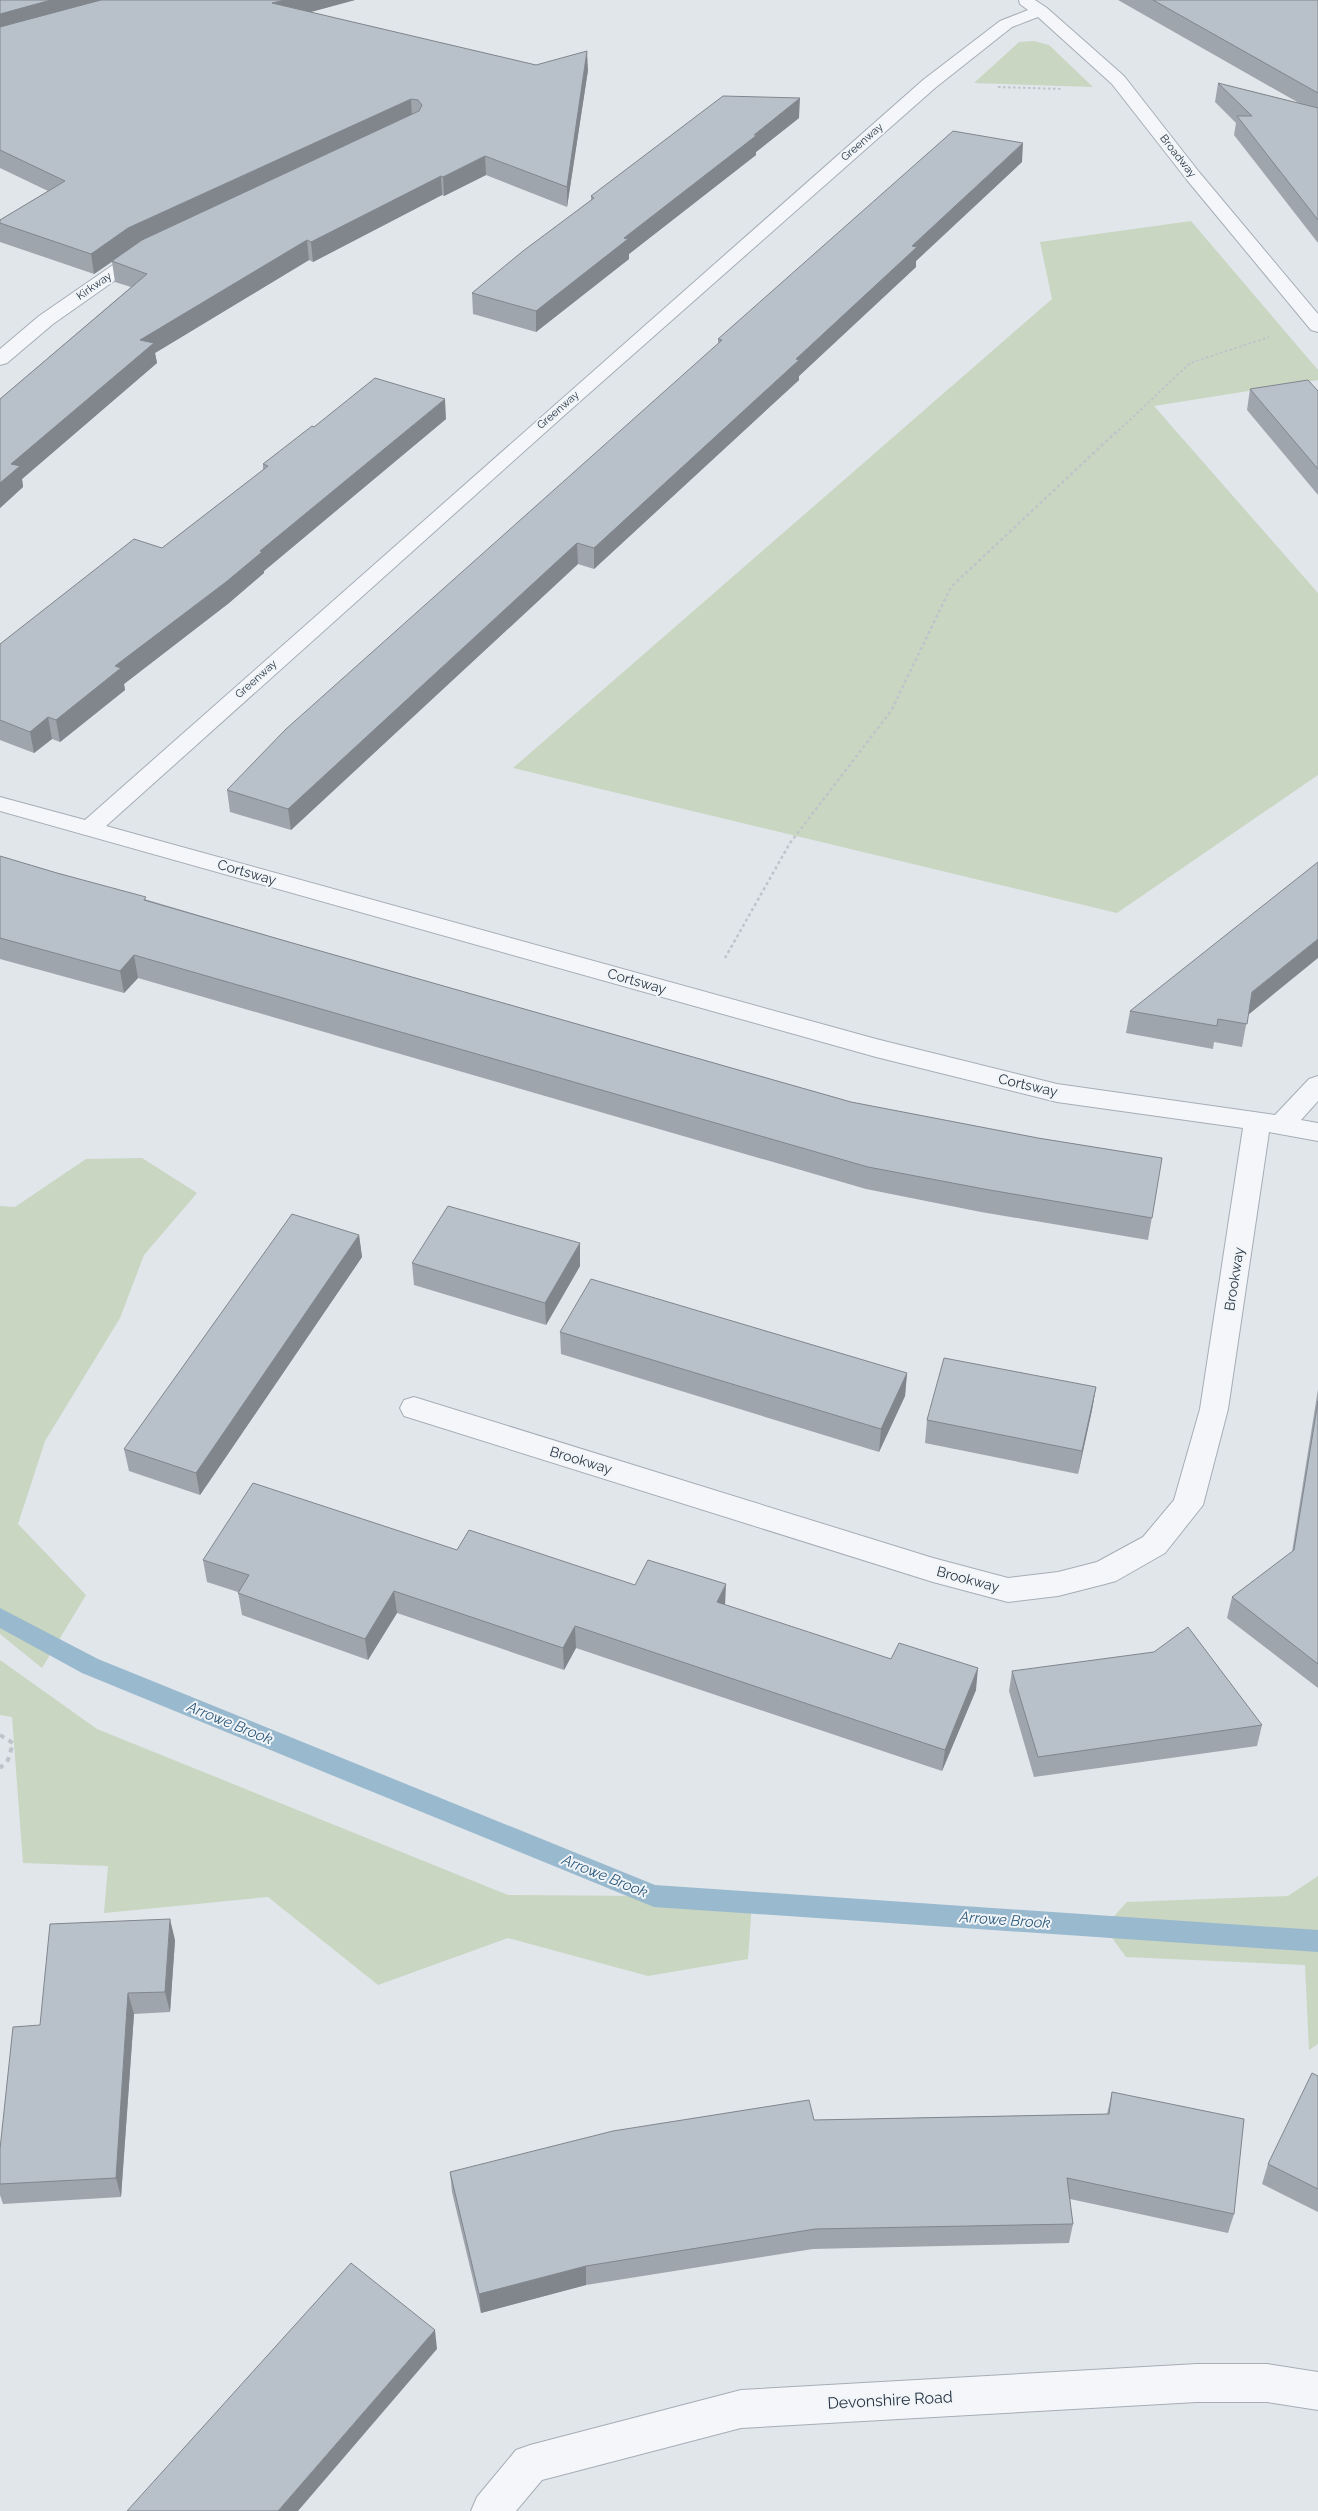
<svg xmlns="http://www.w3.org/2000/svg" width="1318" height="2511" font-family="Raleway,sans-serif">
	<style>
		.green { fill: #c9d6c1 }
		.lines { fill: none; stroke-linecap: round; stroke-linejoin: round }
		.stream { fill: #99b9ce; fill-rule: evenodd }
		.minor-casing { stroke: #a6adb6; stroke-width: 2 }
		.path-far2 { stroke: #bfc4ca; stroke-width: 2; stroke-dasharray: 2.5 2.5; stroke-linecap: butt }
		.path-far1 { stroke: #bfc4ca; stroke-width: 2.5; stroke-dasharray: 3 3; stroke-linecap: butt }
		.path { stroke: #bfc4ca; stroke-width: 4; stroke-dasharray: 5 5; stroke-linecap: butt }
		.minor { fill: #f4f6f9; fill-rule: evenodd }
		.wall { fill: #9ea5ad }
		.shaded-wall { fill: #81868d }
		.building { fill: #b8c0c9; stroke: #81868d }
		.labels { text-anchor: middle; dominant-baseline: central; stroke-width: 4; stroke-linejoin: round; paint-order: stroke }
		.far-street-label { font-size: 11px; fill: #283544; stroke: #f1f5f8 }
		.street-label { font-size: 14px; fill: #283544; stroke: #f1f5f8 }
		.water-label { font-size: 15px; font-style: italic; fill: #2e5a7c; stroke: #f1f5f8 }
		.near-street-label { font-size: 16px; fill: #283544; stroke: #f1f5f8 }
	</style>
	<rect width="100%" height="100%" fill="#e1e6eb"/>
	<g class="green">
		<polygon points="1034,41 1049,45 1093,87 974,83 1019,42"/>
		<polygon points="1191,221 1318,370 1318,380 1154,406 1318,593 1318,775 1117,913 513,768 1052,299 1040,242"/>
		<polygon points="142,1158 197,1193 144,1255 120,1318 45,1441 18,1524 86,1595 42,1668 0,1634 0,1206 15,1207 86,1159"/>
		<polygon points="0,1660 97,1729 508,1895 654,1896 752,1903 748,1959 648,1976 508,1938 378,1985 268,1897 104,1913 108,1866 23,1863 12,1717 0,1715"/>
		<polygon points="1318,1876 1318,2044 1309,2050 1305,1965 1126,1957 1104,1927 1127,1902 1288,1896"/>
	</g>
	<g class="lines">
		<polygon class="stream" points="0,1608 98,1659 655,1885 1318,1930 1318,1952 654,1907 82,1673 0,1628"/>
		<g class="minor-casing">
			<g id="minor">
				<polygon points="1019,0 1035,0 1047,8 1124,76 1199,172 1318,314 1318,332 1311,330 1187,180 1112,84 1038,17 1012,27 935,88 568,412 106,826 876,1039 1057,1084 1275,1115 1309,1079 1318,1076 1318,1101 1301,1120 1318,1123 1318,1141 1269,1132 1228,1409 1203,1505 1165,1553 1116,1581 1105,1584 1058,1596 1008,1602 933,1582 404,1416 400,1408 404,1400 414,1397 933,1558 1008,1578 1058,1572 1097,1562 1143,1537 1174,1500 1200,1409 1243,1128 1057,1102 876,1057 0,811 0,797 85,820 923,80 1000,21 1028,10 1020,4"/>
				<polygon points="145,246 151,247 154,251 151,255 53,324 7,363 0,365 0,349 39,316 139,247"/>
				<polygon points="1197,2364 1267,2364 1318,2372 1318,2410 1267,2402 1197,2402 741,2428 542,2480 516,2511 471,2511 477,2497 516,2450 530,2445 741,2390"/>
			</g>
		</g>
		<g class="path-far2">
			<polyline points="998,87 1062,89"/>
			<polyline points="1115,434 1190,363 1269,337"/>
		</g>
		<polyline class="path-far1" points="725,958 790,843 891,711 951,587 1116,432"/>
		<polyline class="path" points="0,1735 13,1743 8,1760 0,1768"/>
		<use href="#minor" class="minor"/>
	</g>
	<g class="wall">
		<polygon points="0,0 355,0 310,12 536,65 588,70 567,207 486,175 444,196 442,195 313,262 309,260 155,353 157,363 22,479 23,487 0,508 0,399 131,287 115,282 112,262 94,274 0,242 0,220 48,191 0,168"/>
		<polygon points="1118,0 1318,0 1318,243 1234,135 1236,123 1215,102 1218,83 1299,103"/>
		<polygon points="799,118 756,152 756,155 629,254 629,259 536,332 473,314 472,293 591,200 591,196"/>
		<polygon points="1022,162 916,261 916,267 799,376 799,380 594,569 578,564 291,830 230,812 227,790 718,344 718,339"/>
		<polygon points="1250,389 1318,391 1318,495 1247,410"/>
		<polygon points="446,419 264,571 264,573 229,603 124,684 125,690 60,742 52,739 34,753 0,740 0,644 162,548 263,470 263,464 314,427"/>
		<polygon points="0,856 289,942 851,1102 1038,1138 1162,1158 1148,1240 981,1212 866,1189 138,978 124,993 0,959"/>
		<polygon points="1130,1011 1248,1014 1242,1047 1214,1042 1213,1049 1126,1033"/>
		<polygon points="359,1235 362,1257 200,1495 129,1471 124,1449"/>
		<polygon points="580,1243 580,1266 546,1325 414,1285 412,1263"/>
		<polygon points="560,1332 907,1373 905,1396 879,1452 561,1354"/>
		<polygon points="1096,1387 1092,1410 1078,1474 925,1443 927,1420"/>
		<polygon points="1318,1389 1318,1688 1227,1618 1232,1597 1292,1552"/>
		<polygon points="457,1550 635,1585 725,1605 976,1690 942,1771 576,1648 564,1670 397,1613 368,1660 242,1615 238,1592 207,1582 203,1560"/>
		<polygon points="1012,1671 1262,1725 1257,1746 1034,1777 1009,1691"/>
		<polygon points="175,1940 170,2012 134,2014 121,2197 3,2204 0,2195 0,2149 40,2025"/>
		<polygon points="1318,2076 1318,2212 1262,2184 1268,2164"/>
		<polygon points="1112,2092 1234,2214 1228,2233 1070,2199 1073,2224 1069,2243 813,2249 586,2285 481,2313 452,2192 450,2172 814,2120 1107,2114"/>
	</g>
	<g class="shaded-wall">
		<polygon points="51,0 123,0 0,33 0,14"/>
		<polygon points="285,0 355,0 274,22 272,3"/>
		<polygon points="587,51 588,70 567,207 567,187"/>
		<polygon points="800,98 799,118 756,152 756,155 629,254 629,259 536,332 536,311 624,238"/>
		<polygon points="411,99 412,118 131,248 94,274 91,254 128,228"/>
		<polygon points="1023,143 1022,162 916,261 916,267 799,376 799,380 594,569 594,548 796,359 912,246"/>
		<polygon points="485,156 486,175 444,196 443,177"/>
		<polygon points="441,176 442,195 313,262 311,242"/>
		<polygon points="307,240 309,260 155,353 157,363 22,479 23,487 0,508 0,483 11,464 140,340"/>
		<polygon points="445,399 446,419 264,571 264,573 229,603 124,684 125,690 60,742 56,720 115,666 260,551"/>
		<polygon points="577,543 578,564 291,830 288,809"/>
		<polygon points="48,717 52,739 34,753 30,732"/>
		<polygon points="1318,939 1318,958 1248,1015 1252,992"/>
		<polygon points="134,955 138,978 124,993 120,971"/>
		<polygon points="359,1235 362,1257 200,1495 196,1473"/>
		<polygon points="580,1243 580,1266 546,1325 545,1303"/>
		<polygon points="907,1373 905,1396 879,1452 881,1429"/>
		<polygon points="1096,1387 1092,1410 1078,1474 1082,1451"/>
		<polygon points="726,1584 725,1606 717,1602"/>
		<polygon points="394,1591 397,1613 368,1660 365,1639"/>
		<polygon points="575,1626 576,1648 564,1670 563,1648"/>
		<polygon points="978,1668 976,1690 942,1771 945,1750"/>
		<polygon points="170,1919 175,1940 170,2012 165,1992"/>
		<polygon points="128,1993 134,2014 121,2197 116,2178"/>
		<polygon points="586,2266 586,2285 481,2313 479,2294"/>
		<polygon points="435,2330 437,2349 298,2511 278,2511"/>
	</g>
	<g class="building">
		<polygon points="0,0 51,0 0,14"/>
		<polygon points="101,0 285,0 272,3 536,65 587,51 567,187 485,156 443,177 441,176 311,242 307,240 140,340 154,343 11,464 20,466 0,483 0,399 147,274 112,261 142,240 419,111 422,105 418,100 411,99 128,228 91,254 0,223 0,220 65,181 0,150 0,27"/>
		<polygon points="1153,0 1318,0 1318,93"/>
		<polygon points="1218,83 1318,108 1318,220 1237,116 1252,116"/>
		<polygon points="723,96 800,98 754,135 757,135 624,238 628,239 536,311 472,293 523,251 594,198 591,196"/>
		<polygon points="953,131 1023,143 912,246 917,247 796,359 799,360 594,548 577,543 288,809 227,790 286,729 722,340 718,339"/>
		<polygon points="375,378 445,399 260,551 262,552 226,582 115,666 121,668 56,720 48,717 30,732 0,720 0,644 134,539 162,548 268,466 263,464 312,426 314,427"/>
		<polygon points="1308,380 1318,391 1318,469 1250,389"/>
		<polygon points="0,856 57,873 146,897 144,900 289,942 851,1102 1038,1138 1162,1158 1152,1218 984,1189 868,1167 134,955 120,971 0,938"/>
		<polygon points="1318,862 1318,939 1252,992 1247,1024 1218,1019 1217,1026 1130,1011"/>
		<polygon points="448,1206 580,1243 545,1303 412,1263"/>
		<polygon points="292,1214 359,1235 196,1473 124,1449"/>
		<polygon points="591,1279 907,1373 881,1429 560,1332"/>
		<polygon points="944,1358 1096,1387 1082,1451 927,1420"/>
		<polygon points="1318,1401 1318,1664 1232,1597 1294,1550"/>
		<polygon points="253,1483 457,1550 469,1530 635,1585 648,1560 726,1584 717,1602 891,1659 899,1643 978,1668 945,1750 575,1626 563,1648 394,1591 365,1639 238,1593 249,1575 203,1560"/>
		<polygon points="1188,1627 1262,1725 1038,1757 1012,1671 1154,1652"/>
		<polygon points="170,1919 165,1992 128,1993 116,2178 0,2184 0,2149 13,2027 40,2025 50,1924"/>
		<polygon points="1312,2073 1318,2076 1318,2189 1268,2164"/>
		<polygon points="1112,2092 1244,2119 1234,2214 1067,2178 1073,2224 815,2229 586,2266 479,2294 450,2172 613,2131 809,2100 814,2120 1109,2114"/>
		<polygon points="351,2263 435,2330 278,2511 127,2511"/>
	</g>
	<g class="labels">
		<g class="far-street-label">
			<text transform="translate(862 142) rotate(-41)">Greenway</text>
			<text transform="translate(1178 156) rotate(52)">Broadway</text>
			<text transform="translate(94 286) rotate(-35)">Kirkway</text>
			<text transform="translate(558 410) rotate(-41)">Greenway</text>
			<text transform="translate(256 679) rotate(-42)">Greenway</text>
		</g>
		<g class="street-label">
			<text transform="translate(247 872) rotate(16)">Cortsway</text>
			<text transform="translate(637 981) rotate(16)">Cortsway</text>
			<text transform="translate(1028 1085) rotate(13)">Cortsway</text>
			<text transform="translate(1234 1279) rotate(-81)">Brookway</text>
			<text transform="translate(581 1460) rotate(17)">Brookway</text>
			<text transform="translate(968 1579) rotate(15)">Brookway</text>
		</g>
		<g class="water-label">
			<text transform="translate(230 1723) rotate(22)">Arrowe Brook</text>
			<text transform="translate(605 1876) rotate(22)">Arrowe Brook</text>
			<text transform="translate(1005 1920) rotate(4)">Arrowe Brook</text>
		</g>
		<g class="near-street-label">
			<text transform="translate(890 2400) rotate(-3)">Devonshire Road</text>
		</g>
	</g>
</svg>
